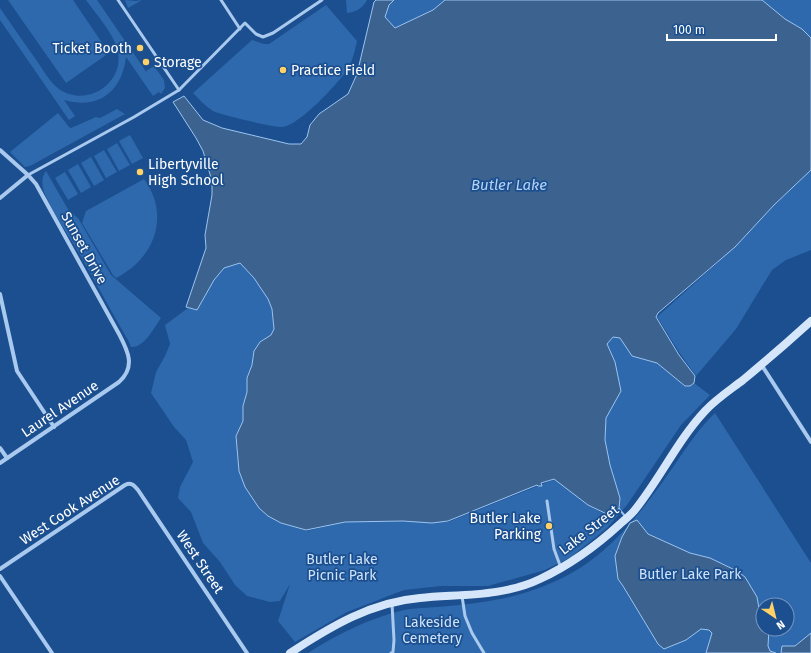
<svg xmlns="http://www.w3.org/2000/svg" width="811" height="653" font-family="'Fira Sans',sans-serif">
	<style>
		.green { fill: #2e69ad; fill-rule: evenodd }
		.water { fill: #3c6290; stroke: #9cc4f0 }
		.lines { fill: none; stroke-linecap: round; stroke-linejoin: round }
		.stream { stroke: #9cc4f0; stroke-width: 2 }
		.lane { stroke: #a9c9ee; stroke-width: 3 }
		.street { stroke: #a9c9ee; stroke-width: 4 }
		.secondary { stroke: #d6e6fa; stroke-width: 8 }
		.poi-dot { fill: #ffd166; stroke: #1b4f8f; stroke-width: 1.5 }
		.labels { text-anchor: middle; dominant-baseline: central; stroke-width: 3.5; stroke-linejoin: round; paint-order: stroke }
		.poi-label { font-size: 14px; fill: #fff; stroke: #1b4f8f; text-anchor: start }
		.street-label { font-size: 14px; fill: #fff; stroke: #1b4f8f }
		.park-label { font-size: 14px; fill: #cfe3fa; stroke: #1b4f8f }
		.water-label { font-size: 15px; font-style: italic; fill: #b5d3f5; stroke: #1b4f8f }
	</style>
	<rect width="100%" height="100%" fill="#1b4f8f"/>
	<g class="green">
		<polygon points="8,0 73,0 109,53 66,83"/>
		<path d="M86,0H97L147,73L146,71L154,66L164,80L165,88L161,94L159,92L153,96L126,57C122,92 98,110 64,100L75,116L69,120L0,20V8C12,25 24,43 37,61C43,70 50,82 59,89C86,108 124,84 118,52C115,35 96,14 86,0Z"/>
		<polygon points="125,0 136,1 142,0 128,8"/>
		<path d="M346,0H367C363,8 356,12 347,13Z"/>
		<polygon points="394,0 445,0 433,10 395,28 385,17 389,5"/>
		<polygon points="762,0 811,0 811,38 802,29 785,19"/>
		<path d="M326,5L357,41C355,50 353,59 349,67C340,82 299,126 282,127C272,127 221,115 213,111C205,106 199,99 193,93L252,40L264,44H269Z"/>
		<polygon points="117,109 125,114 30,166 25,167 10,152 58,113 69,127 71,128 96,117 100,118"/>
		<polygon points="130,135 143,158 132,164 119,141"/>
		<polygon points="117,143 130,165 119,171 107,149"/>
		<polygon points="104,150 117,172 106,178 94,156"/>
		<polygon points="91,157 104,180 94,186 81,163"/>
		<polygon points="78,164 91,187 81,193 68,170"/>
		<polygon points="811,170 811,250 786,260 772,270 736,329 696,376 679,352 657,317 735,247 774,205"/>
		<path d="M46,171L69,211L78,218L111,275L161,318C154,328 144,348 131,347L129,342C112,313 96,283 79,253C67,233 53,213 44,192C42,185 41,177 46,171Z"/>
		<polygon points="65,172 78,194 68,200 55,178"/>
		<path d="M144,179C171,216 154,259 116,278L113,275L82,223L86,211Z"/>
		<polygon points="240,263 254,278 268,299 272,309 274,329 271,335 260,342 254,351 252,365 247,378 247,392 243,406 243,421 236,436 239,471 268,516 281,523 307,531 345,522 403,521 448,522 555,479 588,505 608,516 619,509 620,498 610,465 605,440 606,418 611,408 615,362 607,344 613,337 621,338 633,356 657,363 685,386 690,386 694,383 710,395 681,425 627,505 607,528 571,557 545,570 488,586 441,586 404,590 347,612 295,642 278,621 290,584 280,601 270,602 247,596 235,585 220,562 203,543 191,512 178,498 180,487 193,462 186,440 174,427 151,393 156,372 165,356 170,344 165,325 188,308 197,310 214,280 224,268"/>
		<path d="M715,413L811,563V653H308C337,634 370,618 404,610C419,607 434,608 449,606C492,602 527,596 566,576C610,554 643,510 671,470C685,450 697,430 715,413ZM763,605H787V629H763Z"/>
	</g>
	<g class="water">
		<polygon points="376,0 394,0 389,5 385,17 395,28 433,10 445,0 762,0 785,19 802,29 811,38 811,170 774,205 735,247 658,313 656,317 679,355 695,376 694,383 690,386 685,386 657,363 632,356 620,338 613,337 607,344 615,362 621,391 606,418 605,440 610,465 620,498 619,509 609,515 588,505 554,479 541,483 542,486 538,486 537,485 448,521 432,523 403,521 345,522 306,530 281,523 268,516 259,508 245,487 239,471 236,436 243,421 243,406 247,392 247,378 252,365 254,351 260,342 271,335 274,329 272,309 268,299 254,278 240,263 224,268 214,280 197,310 186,307 206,248 205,235 212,195 212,181 203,151 196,138 173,102 184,96 203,120 222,128 289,144 301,144 307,137 310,125 319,114 348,94 357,74 374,2"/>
		<polygon points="637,520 648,534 690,553 710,558 737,571 745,577 757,597 760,614 763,618 763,629 769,629 768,646 770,651 776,653 706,653 712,633 709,630 701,629 686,640 664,649 658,644 623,586 618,579 615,556 622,537 630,523"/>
		<polygon points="811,633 811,653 781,653 782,646 795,646"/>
	</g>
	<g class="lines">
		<polyline class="stream" points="619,509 625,516"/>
		<g class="lane">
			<polyline points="118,0 179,90 245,23 256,34 263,37 273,33 322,0"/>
			<polyline points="221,0 240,29"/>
			<polyline points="28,175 134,117 179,90"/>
			<polyline points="547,501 554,549 561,568"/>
			<polyline points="462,596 465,616 472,633 484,653"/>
			<polyline points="391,653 393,652 394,640 392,604"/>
		</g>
		<g class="street">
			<path d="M0,150L28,175L36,184L119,334C128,351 136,367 119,382L0,463"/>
			<polyline points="0,198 28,175"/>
			<polyline points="0,294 17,371 54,427"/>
			<polyline points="761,364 811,442"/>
			<polyline points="0,448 7,458"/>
			<path d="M0,569L125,485C131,482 134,485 138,490L247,653"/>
			<polyline points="0,576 52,653"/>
		</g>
		<path class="secondary" d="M290,653C330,627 371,602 420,598C459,594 503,597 540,579C570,565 596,546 620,524C624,520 630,516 634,511C660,479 677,441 705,411C716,399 730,390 743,380C766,361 789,341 811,321"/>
	</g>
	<g class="poi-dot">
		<circle cx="140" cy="48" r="4"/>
		<circle cx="146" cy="62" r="4"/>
		<circle cx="283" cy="70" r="4"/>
		<circle cx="140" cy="172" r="4"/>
		<circle cx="549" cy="526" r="4"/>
	</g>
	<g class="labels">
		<g class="poi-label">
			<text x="132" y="48" text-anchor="end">Ticket Booth</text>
			<text x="154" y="62">Storage</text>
			<text x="291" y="70">Practice Field</text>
			<text x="148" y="164">Libertyville<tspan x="148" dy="16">High School</tspan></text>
			<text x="541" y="518" text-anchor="end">Butler Lake<tspan x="541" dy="16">Parking</tspan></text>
		</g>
		<g class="street-label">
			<text transform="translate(84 248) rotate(61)">Sunset Drive</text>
			<text transform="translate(60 409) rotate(-34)">Laurel Avenue</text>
			<text transform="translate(70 510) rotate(-33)">West Cook Avenue</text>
			<text transform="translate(589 530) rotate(-38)">Lake Street</text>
			<text transform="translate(200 562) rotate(56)">West Street</text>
		</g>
		<g class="park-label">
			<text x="342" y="559">Butler Lake<tspan x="342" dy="16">Picnic Park</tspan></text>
			<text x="690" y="574">Butler Lake Park</text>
			<text x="432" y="622">Lakeside<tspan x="432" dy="16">Cemetery</tspan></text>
		</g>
		<g class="water-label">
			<text x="509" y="185">Butler Lake</text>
		</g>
	</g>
	<g transform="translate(775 617) rotate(145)"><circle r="19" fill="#1b4f8f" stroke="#7695bc"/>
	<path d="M0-3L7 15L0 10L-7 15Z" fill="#ffd166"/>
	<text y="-6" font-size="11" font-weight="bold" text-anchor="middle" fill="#ffffff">N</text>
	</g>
	<path d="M667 34v6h109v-6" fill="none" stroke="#ffffff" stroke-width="2"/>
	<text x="673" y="34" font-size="12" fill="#ffffff" stroke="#1b4f8f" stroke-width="3" paint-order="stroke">100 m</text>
</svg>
